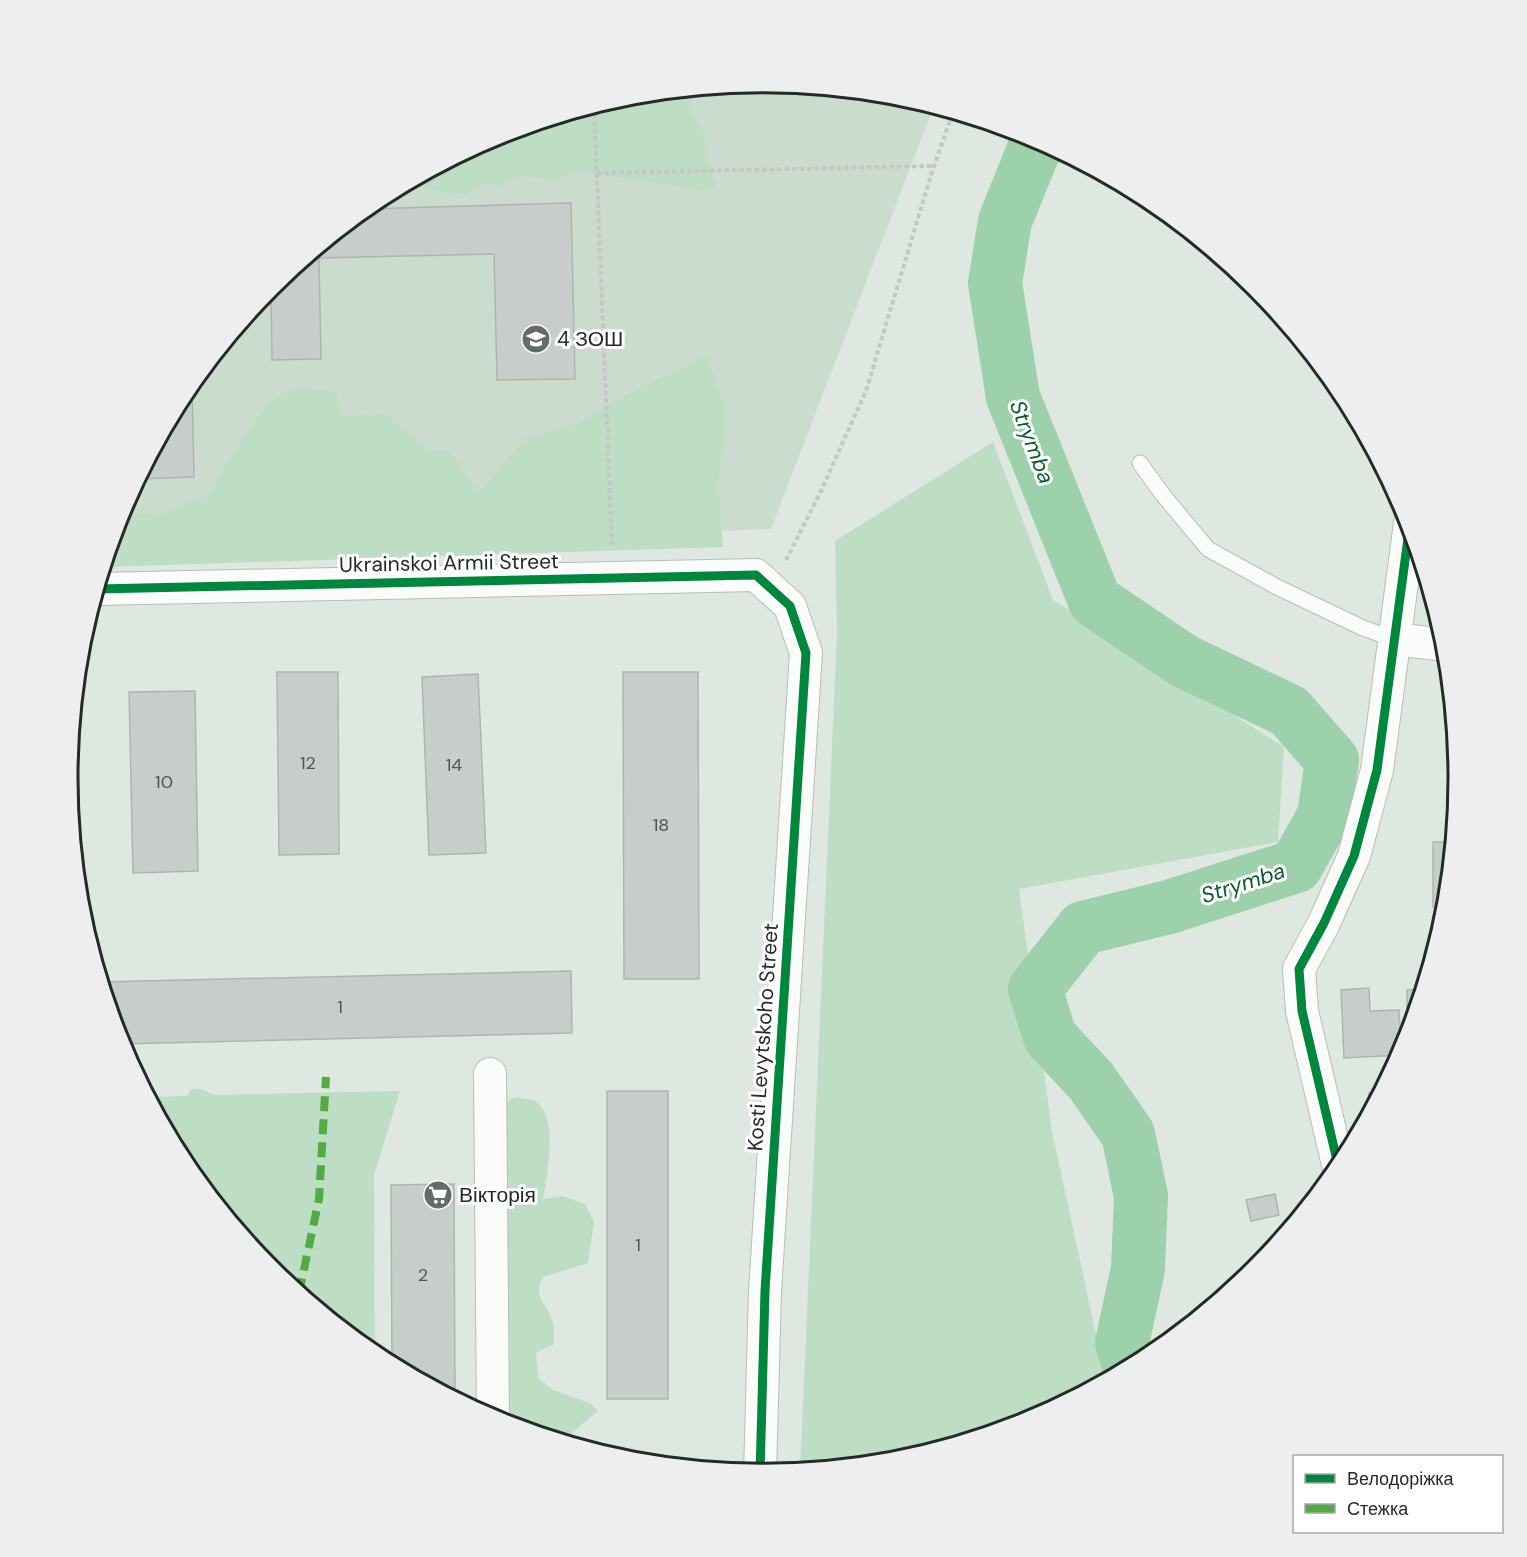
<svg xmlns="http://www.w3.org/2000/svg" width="1527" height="1557" font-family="'DM Sans',sans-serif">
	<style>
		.built { fill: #cbdccf }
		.green { fill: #bddec5 }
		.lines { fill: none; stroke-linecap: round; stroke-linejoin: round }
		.river { stroke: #9cd1ab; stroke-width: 54 }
		.building { fill: #c7cec9; stroke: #aeb5b0; stroke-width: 1.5 }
		.lane-casing { stroke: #b6beb8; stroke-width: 17 }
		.street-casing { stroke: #b6beb8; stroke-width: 34 }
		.path { stroke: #c4c7c4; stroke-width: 4; stroke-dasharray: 4.5 3; stroke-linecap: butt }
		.lane { stroke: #fafcfa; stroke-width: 15 }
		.street { stroke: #fafcfa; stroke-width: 32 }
		.quiet { stroke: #53ab44; stroke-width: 8; stroke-dasharray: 15 8; stroke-linecap: butt }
		.cycleway-casing { stroke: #fff; stroke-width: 13 }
		.cycleway { stroke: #00873e; stroke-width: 9 }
		.labels { text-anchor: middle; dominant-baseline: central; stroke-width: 6; stroke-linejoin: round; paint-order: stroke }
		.number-label { font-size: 18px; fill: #4f5650 }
		.poi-label { font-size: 21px; fill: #242a25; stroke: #fff; text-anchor: start }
		.street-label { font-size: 21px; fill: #242a25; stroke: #fff }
		.water-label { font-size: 22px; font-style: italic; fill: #0a5d2f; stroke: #fff }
		.rim { fill: none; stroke: #242a25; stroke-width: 3 }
	</style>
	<rect width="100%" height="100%" fill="#dee8e0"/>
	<polygon class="built" points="764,83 900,96 934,106 771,529 108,554 121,512 185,392 272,286 377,200 497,135 628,96"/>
	<g class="green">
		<polygon points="687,90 691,110 705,136 706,157 718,188 701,191 578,171 554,180 518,175 502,185 483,183 468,195 425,189 412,181 497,135 525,127 543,131 565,121 565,115 628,96"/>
		<polygon points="707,356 727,412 718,486 723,547 104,567 120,513 160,514 208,496 239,443 269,401 296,387 336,391 340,417 388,413 400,428 431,451 450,451 478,493 526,438 573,425 643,386"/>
		<polygon points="993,442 1053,600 1284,747 1278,842 1019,889 1052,1131 1106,1381 1030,1422 899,1461 800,1471 837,633 835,541"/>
		<polygon points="191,1089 203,1089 213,1095 400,1091 374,1175 375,1356 271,1270 185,1165 148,1097 187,1096"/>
		<path d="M515,1097C522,1098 533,1099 538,1103C558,1120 547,1176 543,1199L563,1196L585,1204L594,1222L588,1263L543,1277C532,1300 547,1301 552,1320C555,1327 554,1337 554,1344L536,1353L538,1378L553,1390L590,1403L598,1411L572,1433L590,1450L497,1421L500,1106Z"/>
	</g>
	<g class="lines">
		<polyline class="river" points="1042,142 1035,147 1005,221 995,283 1013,397 1095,601 1184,661 1289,711 1332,760 1324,816 1296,866 1169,907 1083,928 1035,989 1050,1037 1091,1081 1128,1134 1141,1196 1138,1269 1122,1343 1130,1368"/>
	</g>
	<g class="building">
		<polygon points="571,203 575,379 497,380 494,254 319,258 321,359 272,360 271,287 366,209"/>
		<polygon points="192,384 194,477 138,479 185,392"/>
		<polygon points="277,672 338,672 339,854 279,855"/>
		<polygon points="623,672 698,672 699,979 624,979"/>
		<polygon points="478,674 486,853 429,855 422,677"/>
		<polygon points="195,691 198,871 133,873 129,692"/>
		<polygon points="1433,842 1453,842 1447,907 1433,907"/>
		<polygon points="571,971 572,1033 120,1044 101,982"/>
		<polygon points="1369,988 1370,1011 1399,1010 1401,1055 1344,1058 1341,990"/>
		<polygon points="1423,989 1413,1024 1407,1024 1407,990"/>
		<rect x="607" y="1091" width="61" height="308"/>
		<polygon points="1369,1093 1380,1094 1367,1119"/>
		<polygon points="454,1184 455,1399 392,1365 391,1185"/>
		<polygon points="1275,1194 1279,1215 1251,1221 1246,1200"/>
	</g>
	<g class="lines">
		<g class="lane-casing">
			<polyline id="lane" points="1140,463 1163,495 1208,549 1277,587 1363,628 1394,639"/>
		</g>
		<g class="street-casing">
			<g id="street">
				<polyline points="97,589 756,575 790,606 806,653 765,1291 760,1474"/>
				<polyline points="1394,639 1446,645"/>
				<polyline points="490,1074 493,1419"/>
				<polyline points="1339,1169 1302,1011 1299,969 1324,923 1354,856 1377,770 1410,523"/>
			</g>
		</g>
		<g class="path">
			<polyline points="594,106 612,547"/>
			<polyline points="597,173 934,166"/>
			<polyline points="786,560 821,491 866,391 931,175 953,112"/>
		</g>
		<use href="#lane" class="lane"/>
		<use href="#street" class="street"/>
		<polyline class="quiet" points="299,1293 319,1199 326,1077"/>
		<g class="cycleway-casing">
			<g id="cycleway">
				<polyline points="97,589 756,575 790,606 806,653 765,1291 760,1474"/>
				<polyline points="1339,1169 1302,1011 1299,969 1324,923 1354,856 1377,770 1410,523"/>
			</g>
		</g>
		<use href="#cycleway" class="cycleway"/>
	</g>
	<defs>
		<g id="school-disc" transform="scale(1.5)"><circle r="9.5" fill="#656c66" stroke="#fff"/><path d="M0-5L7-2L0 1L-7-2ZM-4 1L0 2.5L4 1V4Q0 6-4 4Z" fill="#fff"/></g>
		<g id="supermarket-disc" transform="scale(1.5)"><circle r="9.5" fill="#656c66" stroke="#fff"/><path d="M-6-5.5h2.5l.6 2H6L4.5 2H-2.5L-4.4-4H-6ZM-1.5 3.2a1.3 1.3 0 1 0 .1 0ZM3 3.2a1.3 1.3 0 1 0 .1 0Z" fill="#fff"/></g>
	</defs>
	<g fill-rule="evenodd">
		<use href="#school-disc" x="536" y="339"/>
		<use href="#supermarket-disc" x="438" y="1195"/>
	</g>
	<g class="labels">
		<g class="number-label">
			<text x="308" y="763">12</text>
			<text x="454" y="765">14</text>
			<text x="164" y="782">10</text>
			<text x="661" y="825">18</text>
			<text x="340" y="1007">1</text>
			<text x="638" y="1245">1</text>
			<text x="423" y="1275">2</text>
		</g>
		<g class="poi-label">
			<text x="557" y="339">4 ЗОШ</text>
			<text x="459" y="1195">Вікторія</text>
		</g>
		<g class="street-label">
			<text transform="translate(449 563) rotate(-1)">Ukrainskoi Armii Street</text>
			<text transform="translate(763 1037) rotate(-86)">Kosti Levytskoho Street</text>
		</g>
		<g class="water-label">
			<text transform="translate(1032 442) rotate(69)">Strymba</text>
			<text transform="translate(1243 883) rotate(-18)">Strymba</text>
		</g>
	</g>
	<path d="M0 0H1527V1557H0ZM78 778a685 685 0 1 1 1370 0a685 685 0 1 1-1370 0Z" fill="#edeeee" fill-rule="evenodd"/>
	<path class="rim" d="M78 778a685 685 0 1 1 1370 0a685 685 0 1 1-1370 0Z"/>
	<rect x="1293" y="1455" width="210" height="78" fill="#ffffff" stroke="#a7aaa8" stroke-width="1.5"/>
	<rect x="1305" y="1474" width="30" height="9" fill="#00873e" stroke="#a7aaa8" stroke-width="1.5"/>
	<text x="1347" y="1485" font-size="18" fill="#242a25">Велодоріжка</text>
	<rect x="1305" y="1504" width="30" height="9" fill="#53ab44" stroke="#a7aaa8" stroke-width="1.5"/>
	<text x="1347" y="1515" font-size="18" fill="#242a25">Стежка</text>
</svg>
